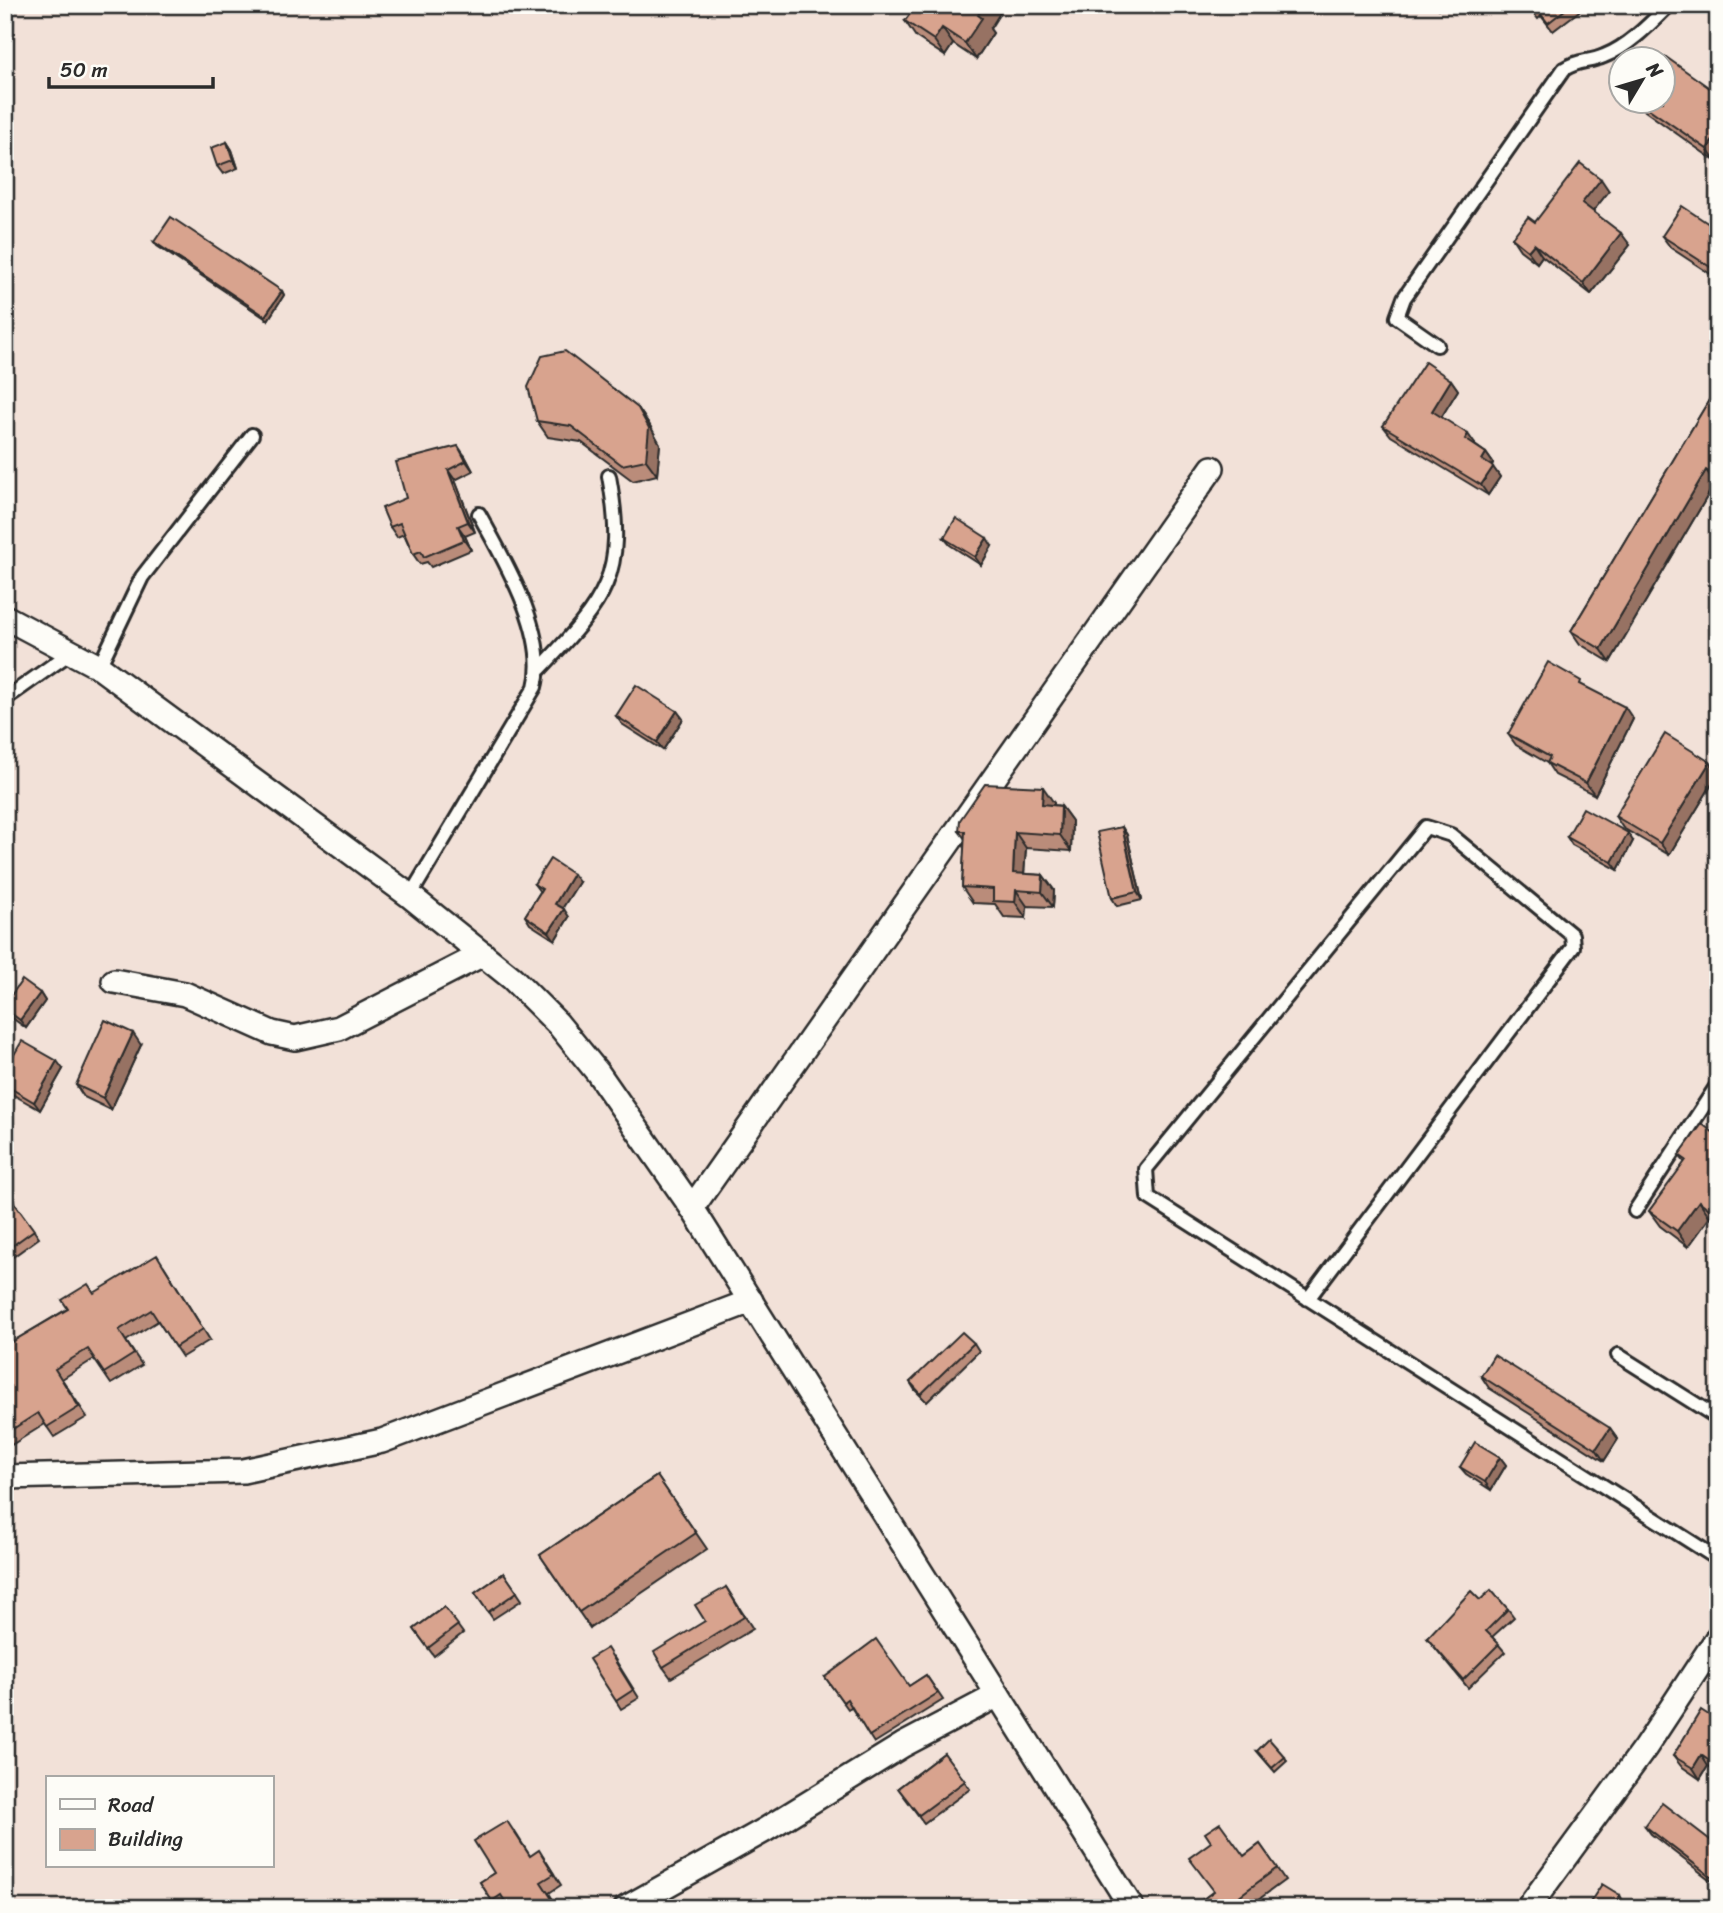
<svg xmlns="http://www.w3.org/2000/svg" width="1723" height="1913" font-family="Sriracha,sans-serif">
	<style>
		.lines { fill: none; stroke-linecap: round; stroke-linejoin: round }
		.service-casing { stroke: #2b2b2b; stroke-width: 18 }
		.minor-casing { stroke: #2b2b2b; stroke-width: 28 }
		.service { stroke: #fdfcf7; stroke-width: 12 }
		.minor { stroke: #fdfcf7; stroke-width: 23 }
		.wall { fill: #ba8c7a; stroke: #2b2b2b; stroke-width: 2 }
		.shaded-wall { fill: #977263; stroke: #2b2b2b; stroke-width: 2 }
		.building { fill: #d8a38e; stroke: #2b2b2b; stroke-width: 2 }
	</style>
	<rect width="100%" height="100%" fill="#f2e1d8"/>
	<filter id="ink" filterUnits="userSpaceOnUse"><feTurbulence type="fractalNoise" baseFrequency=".0143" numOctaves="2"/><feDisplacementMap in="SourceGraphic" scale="14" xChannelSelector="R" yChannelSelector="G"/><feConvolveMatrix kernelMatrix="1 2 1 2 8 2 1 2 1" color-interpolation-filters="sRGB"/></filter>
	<g filter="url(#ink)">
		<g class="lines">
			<g class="service-casing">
				<g id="service">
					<path d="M1437,345L1397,317L1404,298L1564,69C1580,59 1588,63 1604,56C1628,47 1651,23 1669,5"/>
					<polyline points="99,667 142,577 252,435"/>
					<path d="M540,669C606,599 627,576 609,476"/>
					<polyline points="5,699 70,653"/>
					<path d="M410,896L535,687C549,634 504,560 479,514"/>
					<polyline points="1635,1211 1718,1084"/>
					<polyline points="1308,1299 1573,947 1572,935 1451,835 1426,827 1146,1169 1148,1197 1718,1559"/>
					<polyline points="1618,1355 1718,1418"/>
				</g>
			</g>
			<g class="minor-casing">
				<g id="minor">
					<polyline points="5,617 99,667 410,896 512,978 558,1024 598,1073 692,1208 1132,1908"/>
					<polyline points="114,981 185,994 272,1033 295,1038 339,1028 483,954"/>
					<polyline points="692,1208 1212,468"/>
					<polyline points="5,1477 243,1471 382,1441 751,1301"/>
					<polyline points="626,1908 765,1830 903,1745 998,1695"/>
					<polyline points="1528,1908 1645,1748 1718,1637"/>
				</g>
			</g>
			<use href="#service" class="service"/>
			<use href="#minor" class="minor"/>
		</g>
		<g class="wall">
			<polygon points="1437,5 1459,5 1459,9 1439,9"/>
			<polygon points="1527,5 1585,5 1586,6 1553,31 1541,16 1538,19"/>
			<polygon points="905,21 990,29 993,33 976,59 953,44 945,56 916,37"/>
			<polygon points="1663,60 1715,161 1645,111 1638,102 1663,102"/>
			<polygon points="227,142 232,150 238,168 223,174 217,166"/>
			<polygon points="1609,191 1593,211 1630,245 1591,294 1542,256 1537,263 1520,250 1512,238 1535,222"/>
			<polygon points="1718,230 1718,279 1671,248 1662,236"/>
			<polygon points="154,242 282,291 284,295 268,320 157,246"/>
			<polygon points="1451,380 1458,390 1441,417 1475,444 1475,445 1486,453 1493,463 1492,466 1500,477 1488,495 1391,436 1383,426"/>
			<polygon points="1718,385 1718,485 1715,483 1610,662 1580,644 1571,631"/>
			<polygon points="638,408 649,424 660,444 657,475 633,481 581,442 548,437 537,421"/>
			<polygon points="465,456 473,471 455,480 475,532 465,536 471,550 431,567 427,562 420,564 413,554 404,534 397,537 390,527 406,498"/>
			<polygon points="944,538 992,546 981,565 950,545"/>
			<polygon points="1586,687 1633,719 1595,795 1555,775 1547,763 1516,745 1508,734"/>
			<polygon points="677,711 683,719 663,750 622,724 616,716"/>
			<polygon points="1710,762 1718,774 1669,855 1623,828 1615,816"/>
			<polygon points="1054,803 1054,805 1061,806 1072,821 1071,851 1026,848 1024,874 1043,875 1054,890 1053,907 1027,906 1026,918 1004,917 995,904 973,903 962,887 965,839 959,831"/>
			<polygon points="1122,827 1127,835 1142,900 1117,906 1112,898"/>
			<polygon points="1567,837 1633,841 1618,870 1572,845"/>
			<polygon points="579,882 562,908 569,917 555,940 530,924 525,916 540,892 534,884"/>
			<polygon points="40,993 45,1001 26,1028 8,1015 5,1011 5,1009"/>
			<polygon points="141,1045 111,1110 84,1097 76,1085"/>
			<polygon points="63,1069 40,1110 5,1090 5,1070"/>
			<polygon points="1718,1136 1718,1223 1710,1217 1688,1247 1660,1226 1649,1211 1685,1163 1679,1155"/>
			<polygon points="10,1197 39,1238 10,1259 5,1252 5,1200"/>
			<polygon points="164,1266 210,1340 182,1357 158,1321 126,1341 142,1365 111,1384 94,1359 62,1379 87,1417 54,1437 45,1424 5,1449 5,1346 94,1293"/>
			<polygon points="974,1343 979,1351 927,1402 915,1390 910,1382"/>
			<polygon points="1481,1376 1610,1428 1618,1439 1604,1461 1489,1388"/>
			<polygon points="1500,1457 1506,1465 1491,1490 1466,1474 1460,1467"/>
			<polygon points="657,1476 707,1549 590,1628 540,1555"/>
			<polygon points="504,1573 522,1600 493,1619 475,1593"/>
			<polygon points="726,1587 753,1629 671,1678 663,1667 705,1621"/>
			<polygon points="1480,1600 1508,1609 1514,1617 1492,1637 1505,1652 1468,1688 1427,1638"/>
			<polygon points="444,1607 463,1633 434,1656 414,1629"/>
			<polygon points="613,1656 639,1698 621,1709 616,1701"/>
			<polygon points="926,1675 943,1700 874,1743 851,1707 848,1709 825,1677 909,1686"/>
			<polygon points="1718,1721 1718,1772 1708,1766 1700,1779 1681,1766 1673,1756"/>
			<polygon points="1257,1751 1285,1757 1287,1761 1275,1772"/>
			<polygon points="944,1753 970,1789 924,1823 898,1788"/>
			<polygon points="1645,1826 1718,1846 1718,1886 1651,1834"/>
			<polygon points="515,1832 530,1856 546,1861 561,1885 549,1893 558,1908 509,1908 509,1907 507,1908 497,1908 480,1882 494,1873"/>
			<polygon points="1260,1844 1285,1880 1247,1908 1191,1908 1214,1891 1244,1856"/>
		</g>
		<g class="shaded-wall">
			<polygon points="984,5 1005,5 990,29 993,33 976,59 965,43 978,15"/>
			<polygon points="942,28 953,44 945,56 934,40"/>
			<polygon points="1718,133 1718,157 1715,161 1707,149"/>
			<polygon points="227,142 232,150 238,168 233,160"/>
			<polygon points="1601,179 1609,191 1590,215 1582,203"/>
			<polygon points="1718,230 1718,245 1713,238"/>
			<polygon points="1621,233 1630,245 1591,294 1583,283"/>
			<polygon points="1534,244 1542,256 1537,263 1528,251"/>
			<polygon points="282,291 284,295 268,320 265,316"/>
			<polygon points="1451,380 1458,390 1439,421 1432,411"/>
			<polygon points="638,408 649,424 660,444 657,475 646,460"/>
			<polygon points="1468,434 1475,444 1472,449 1465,439"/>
			<polygon points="458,446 465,456 473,471 466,461"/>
			<polygon points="1486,453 1493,463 1489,470 1482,460"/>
			<polygon points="1493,467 1500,477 1488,495 1481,485"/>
			<polygon points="448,470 455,480 475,532 468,522"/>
			<polygon points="1706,470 1715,483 1610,662 1601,649"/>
			<polygon points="458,526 465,536 471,550 464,540"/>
			<polygon points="987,538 992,546 981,565 975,557"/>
			<polygon points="1625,707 1633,719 1595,795 1586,783"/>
			<polygon points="677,711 683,719 663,750 657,742"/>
			<polygon points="1710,762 1718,774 1669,855 1660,843"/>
			<polygon points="1043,787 1054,803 1053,820 1042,804"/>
			<polygon points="1061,806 1072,821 1071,851 1060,835"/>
			<polygon points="1122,827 1127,835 1142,900 1137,892"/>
			<polygon points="1015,832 1026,848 1023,888 1013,873"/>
			<polygon points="1628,833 1633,841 1618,870 1612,862"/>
			<polygon points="573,874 579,882 560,912 555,904"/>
			<polygon points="1043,875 1054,890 1053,907 1042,892"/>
			<polygon points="1016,890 1027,906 1026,918 1015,902"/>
			<polygon points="564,909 569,917 555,940 549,932"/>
			<polygon points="40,993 45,1001 26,1028 20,1020"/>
			<polygon points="133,1033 141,1045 111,1110 103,1098"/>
			<polygon points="57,1061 63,1069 40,1110 34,1102"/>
			<polygon points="1699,1201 1710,1217 1688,1247 1677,1231"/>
			<polygon points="1610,1428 1618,1439 1604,1461 1596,1449"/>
			<polygon points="1500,1457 1506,1465 1491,1490 1485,1482"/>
			<polygon points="1701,1755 1708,1766 1700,1779 1693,1768"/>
			<polygon points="1620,1895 1622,1899 1617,1908 1612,1908"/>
		</g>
		<g class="building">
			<polygon points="916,5 984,5 978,15 982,18 965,43 942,28 934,40 905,21"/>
			<polygon points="1528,5 1571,5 1548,23 1536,8 1532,11"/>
			<polygon points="1666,57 1711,89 1718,80 1718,133 1707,149 1639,102 1663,102 1663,60"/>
			<polygon points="227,142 233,160 217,166 211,148"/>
			<polygon points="1580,163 1601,179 1582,203 1621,233 1583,283 1534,244 1528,251 1512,238 1528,217 1535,222"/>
			<polygon points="1682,206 1718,230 1713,238 1718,241 1718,272 1662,236"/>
			<polygon points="171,217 282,291 265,316 154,242"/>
			<polygon points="565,351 638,408 649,428 646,460 622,465 571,426 537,421 528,387 542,356"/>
			<polygon points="1425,362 1451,380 1432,411 1468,434 1465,439 1486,453 1482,460 1493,467 1481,485 1383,426"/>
			<polygon points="1718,385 1718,477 1706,470 1601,649 1571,631"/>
			<polygon points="458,446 466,461 448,470 468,522 458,526 464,540 424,557 421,551 413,554 400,523 390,527 382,508 406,498 396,462"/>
			<polygon points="956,518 987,538 975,557 944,538"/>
			<polygon points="1548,662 1581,681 1580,684 1625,707 1586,783 1547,763 1550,757 1508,734"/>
			<polygon points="636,685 677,711 657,742 616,716"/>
			<polygon points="1665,734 1710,762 1660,843 1615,816"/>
			<polygon points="985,784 1043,787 1042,804 1061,806 1060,835 1015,832 1013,873 1043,875 1042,892 1016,890 1015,902 993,901 993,889 962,887 965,831 959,831 960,820"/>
			<polygon points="1583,808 1628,833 1612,862 1567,837"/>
			<polygon points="1122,827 1137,892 1112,898 1097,832"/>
			<polygon points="550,859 573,874 555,904 564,909 549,932 525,916 542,889 534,884"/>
			<polygon points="22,980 40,993 20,1020 5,1009 5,1004"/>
			<polygon points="105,1020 133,1033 103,1098 76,1085"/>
			<polygon points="22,1041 57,1061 34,1102 5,1085 5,1070"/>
			<polygon points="1702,1124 1718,1136 1718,1216 1699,1201 1677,1231 1649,1211 1686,1160 1679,1155"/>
			<polygon points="10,1197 34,1230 5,1251 5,1200"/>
			<polygon points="157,1255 203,1329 175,1347 151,1310 119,1330 134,1354 104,1373 88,1349 55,1369 79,1407 47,1427 38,1413 5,1434 5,1346 68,1309 62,1300 88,1284 94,1293"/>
			<polygon points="962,1332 974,1343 921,1394 910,1382"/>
			<polygon points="1494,1355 1610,1428 1596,1449 1481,1376"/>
			<polygon points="1475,1442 1500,1457 1485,1482 1460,1467"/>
			<polygon points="657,1476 696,1533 579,1612 540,1555"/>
			<polygon points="504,1573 517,1592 488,1612 475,1593"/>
			<polygon points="726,1587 744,1617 663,1667 654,1652 705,1621 695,1605"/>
			<polygon points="1491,1590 1508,1609 1486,1631 1499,1644 1463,1680 1427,1638 1471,1591 1480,1600"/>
			<polygon points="444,1607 458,1625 428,1648 414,1629"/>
			<polygon points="876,1639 909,1686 926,1675 938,1693 869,1736 847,1699 843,1702 825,1677"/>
			<polygon points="607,1648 633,1690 616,1701 589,1659"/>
			<polygon points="1701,1710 1718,1721 1718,1728 1716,1730 1718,1731 1718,1767 1701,1755 1693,1768 1673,1756"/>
			<polygon points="1269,1739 1285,1757 1272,1768 1257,1751"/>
			<polygon points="944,1753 965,1781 919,1815 898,1788"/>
			<polygon points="1662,1803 1718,1846 1718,1882 1645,1826"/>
			<polygon points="507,1821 530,1856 539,1850 554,1874 541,1882 558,1908 509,1908 501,1895 492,1901 480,1882 494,1873 474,1841"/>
			<polygon points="1220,1823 1244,1856 1260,1844 1277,1868 1223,1908 1191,1908 1214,1891 1189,1858 1211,1842 1205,1833"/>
			<polygon points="1602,1884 1620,1895 1612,1908 1595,1908 1589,1904"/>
		</g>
	</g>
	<rect width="1723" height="1913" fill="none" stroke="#fdfcf7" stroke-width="28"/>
	<rect x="14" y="14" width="1695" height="1885" fill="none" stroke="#2b2b2b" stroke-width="2.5" filter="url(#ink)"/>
	<rect x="46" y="1776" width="228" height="91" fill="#fdfcf7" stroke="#a9a8a5" stroke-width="2"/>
	<rect x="60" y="1799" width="35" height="10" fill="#fdfcf7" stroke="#a9a8a5" stroke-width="2"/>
	<text x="108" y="1812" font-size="21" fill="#2b2b2b">Road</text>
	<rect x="60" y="1829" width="35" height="21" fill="#d8a38e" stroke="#a9a8a5" stroke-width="2"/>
	<text x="108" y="1846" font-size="21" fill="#2b2b2b">Building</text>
	<g transform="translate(1642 80) rotate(52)"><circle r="33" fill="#fdfcf7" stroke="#a9a8a5" stroke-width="2"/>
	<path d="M0-5L12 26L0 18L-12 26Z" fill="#2b2b2b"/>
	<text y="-10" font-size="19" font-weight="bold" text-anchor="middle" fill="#2b2b2b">N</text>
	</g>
	<path d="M49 77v10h164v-10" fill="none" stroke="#2b2b2b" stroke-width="3.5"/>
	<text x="60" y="77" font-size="21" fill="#2b2b2b" stroke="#fdfcf7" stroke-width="5" paint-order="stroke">50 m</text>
</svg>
